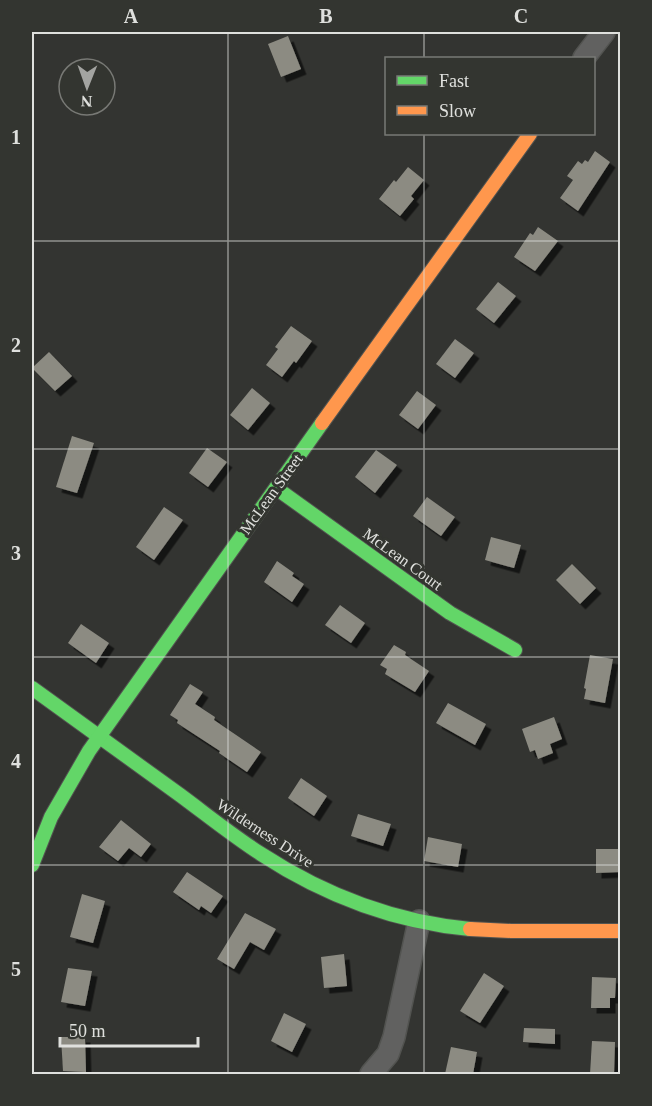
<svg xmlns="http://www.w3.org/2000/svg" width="652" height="1106" font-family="Georgia,serif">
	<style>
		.building { fill: #8c8b82; filter: url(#shadow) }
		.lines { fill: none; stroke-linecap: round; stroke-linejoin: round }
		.street-casing { stroke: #525350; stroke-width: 24 }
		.fast-casing { stroke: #525350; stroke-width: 16 }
		.slow-casing { stroke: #525350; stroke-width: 16 }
		.street { stroke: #616160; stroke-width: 21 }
		.fast { stroke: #63d668; stroke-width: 14 }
		.slow { stroke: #ff974d; stroke-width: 14 }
		.grid { fill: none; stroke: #dfe0dd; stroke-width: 1.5; stroke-opacity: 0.55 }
		.labels { text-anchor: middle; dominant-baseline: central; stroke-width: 6; stroke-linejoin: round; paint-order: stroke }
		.street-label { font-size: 16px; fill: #dfe0dd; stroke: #333530 }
		.neatline { fill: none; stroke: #dfe0dd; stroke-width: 2 }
		.grid-label { font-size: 20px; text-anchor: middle; font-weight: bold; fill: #dfe0dd }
	</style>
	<defs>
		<filter id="shadow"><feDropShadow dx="5.5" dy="5.5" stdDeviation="0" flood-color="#0009"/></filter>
	</defs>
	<rect width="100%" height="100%" fill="#333431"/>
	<g class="building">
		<polygon points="288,36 301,69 281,77 268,44"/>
		<polygon points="595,151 610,162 578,211 560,198 573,180 567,176 578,161 582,164 585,160 588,162"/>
		<polygon points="408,167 424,180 411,196 414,199 400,216 379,199 394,180 396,182"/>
		<polygon points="538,227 558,241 535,271 514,257 530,233 533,235"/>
		<polygon points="498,282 516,296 494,323 476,309"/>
		<polygon points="291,326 312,341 296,363 294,361 282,377 266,365 278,349 275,347"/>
		<polygon points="455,339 474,353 455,378 436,364"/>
		<polygon points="49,352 72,376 55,391 32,368"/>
		<polygon points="252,388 270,403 248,430 230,415"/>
		<polygon points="417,391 436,405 418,429 399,415"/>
		<polygon points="72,436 94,443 77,493 56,487"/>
		<polygon points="207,448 227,462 208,487 189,473"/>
		<polygon points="376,450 397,465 375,493 355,477"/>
		<polygon points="427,497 455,517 441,536 413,516"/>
		<polygon points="164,507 183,520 154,560 136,547"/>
		<polygon points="491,537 521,545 514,568 485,560"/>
		<polygon points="277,561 294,573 292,576 304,584 292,602 264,582"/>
		<polygon points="572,564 596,588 580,604 556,580"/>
		<polygon points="340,605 365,623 351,643 325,625"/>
		<polygon points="81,624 109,643 96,663 68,643"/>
		<polygon points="394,645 406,652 405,655 429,671 415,692 385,674 387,669 380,665"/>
		<polygon points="590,655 613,659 605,703 584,699 586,689 584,688"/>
		<polygon points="190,684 203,692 195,704 215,717 214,720 261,752 247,772 219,753 220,751 177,723 178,720 170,715"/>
		<polygon points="448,703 486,724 475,745 436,723"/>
		<polygon points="554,717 562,739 550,744 553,753 538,759 535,750 530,752 522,729"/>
		<polygon points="301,778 327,796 314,816 288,798"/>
		<polygon points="358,814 391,824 383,846 351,836"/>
		<polygon points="121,820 151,844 141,857 129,848 118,861 99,847"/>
		<polygon points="428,837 462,844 458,867 424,861"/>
		<polygon points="596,849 621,849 621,872 596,873"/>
		<polygon points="187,872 223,896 211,913 201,906 199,910 173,892"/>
		<polygon points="82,894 105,901 93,943 70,937"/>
		<polygon points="245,913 276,929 264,950 250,942 234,969 217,959"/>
		<polygon points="344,954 347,986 324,988 321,957"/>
		<polygon points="68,968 92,971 85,1006 61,1002"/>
		<polygon points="484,973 504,986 480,1023 460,1011"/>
		<polygon points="592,977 616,978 615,998 610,998 610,1008 591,1008"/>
		<polygon points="284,1013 306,1024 292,1052 271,1041"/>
		<polygon points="524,1028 555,1029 555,1044 523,1042"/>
		<polygon points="61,1037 85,1037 86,1072 63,1071"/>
		<polygon points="592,1041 615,1042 614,1074 590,1074"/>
		<polygon points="451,1047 477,1052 473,1074 445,1074"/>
	</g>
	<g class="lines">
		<g class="street-casing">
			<g id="street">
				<polyline points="584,58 604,32"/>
				<polyline points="371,1074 388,1054 394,1037 419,921"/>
			</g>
		</g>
		<g class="fast-casing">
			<g id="fast">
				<polyline points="276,488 450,613 515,650"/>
				<path d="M32,688C81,724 131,759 180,795C207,815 233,836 261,854C324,895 395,922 470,929"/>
				<polyline points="32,865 51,817 89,751 322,423"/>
			</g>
		</g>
		<g class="slow-casing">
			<g id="slow">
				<polyline points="322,423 530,134"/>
				<polyline points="470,929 511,931 620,931"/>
			</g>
		</g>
		<use href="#street" class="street"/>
		<use href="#fast" class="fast"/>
		<use href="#slow" class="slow"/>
	</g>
	<path class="grid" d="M228,32V1074M424,32V58M424,134V1074M32,241H620M32,449H620M32,657H620M32,865H620"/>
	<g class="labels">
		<g class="street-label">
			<text transform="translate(271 494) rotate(-54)">McLean Street</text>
			<text transform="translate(403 559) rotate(36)">McLean Court</text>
			<text transform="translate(265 833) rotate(33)">Wilderness Drive</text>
		</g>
	</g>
	<rect width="652" height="1106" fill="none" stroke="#333530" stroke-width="66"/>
	<rect x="385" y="57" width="210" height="78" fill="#333530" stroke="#787975" stroke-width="1.5"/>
	<rect x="397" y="76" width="30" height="9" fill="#63d668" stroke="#787975" stroke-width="1.5"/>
	<text x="439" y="87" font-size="18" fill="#dfe0dd">Fast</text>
	<rect x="397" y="106" width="30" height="9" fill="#ff974d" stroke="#787975" stroke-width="1.5"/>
	<text x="439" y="117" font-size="18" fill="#dfe0dd">Slow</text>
	<g transform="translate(87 87) rotate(181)"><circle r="28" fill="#333530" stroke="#787975" stroke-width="1.5"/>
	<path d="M0-4.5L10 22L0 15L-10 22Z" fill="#a3a4a1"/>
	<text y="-9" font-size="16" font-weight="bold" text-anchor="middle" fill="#dfe0dd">N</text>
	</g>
	<path d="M60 1037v9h138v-9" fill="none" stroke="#dfe0dd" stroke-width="3"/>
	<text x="69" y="1037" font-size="18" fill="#dfe0dd" stroke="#333530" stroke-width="4.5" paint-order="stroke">50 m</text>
	<rect x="33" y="33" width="586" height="1040" class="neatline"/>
	<g class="grid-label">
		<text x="131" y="23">A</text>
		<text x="326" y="23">B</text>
		<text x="521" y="23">C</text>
		<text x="16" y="144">1</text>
		<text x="16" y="352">2</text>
		<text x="16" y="560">3</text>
		<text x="16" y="768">4</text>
		<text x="16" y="976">5</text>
	</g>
</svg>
